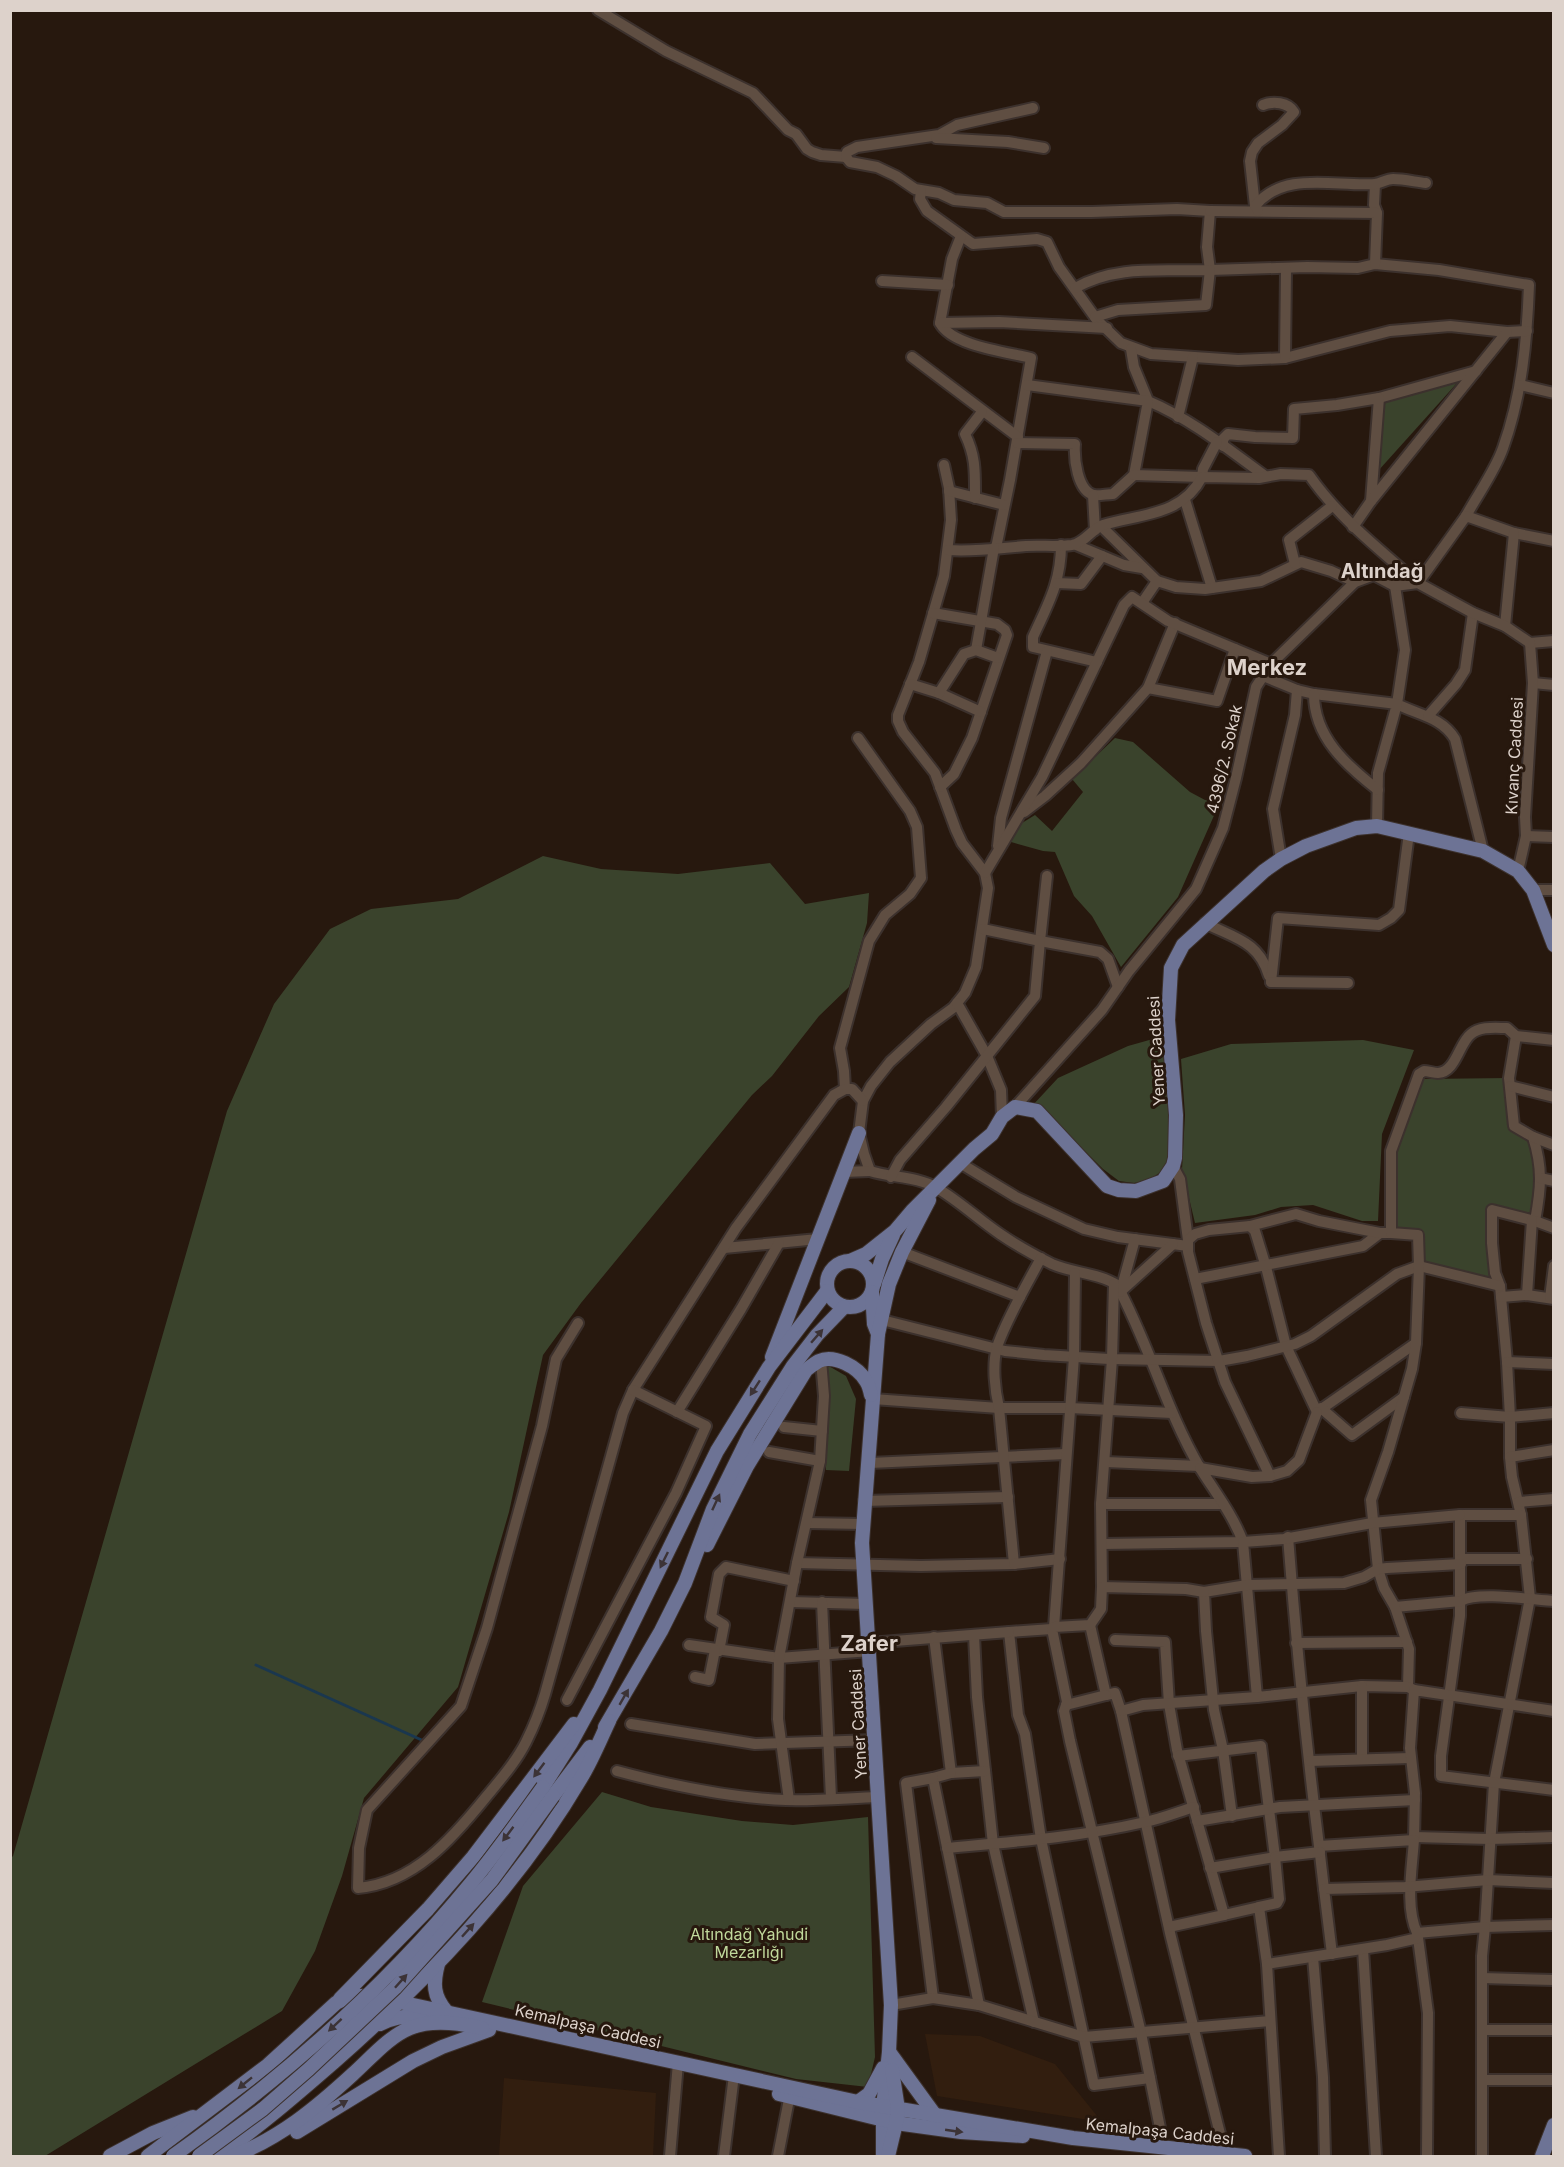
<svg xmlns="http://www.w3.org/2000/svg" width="1564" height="2167" font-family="Inter,sans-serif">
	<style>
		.built { fill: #321e0f }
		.green { fill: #3a432c }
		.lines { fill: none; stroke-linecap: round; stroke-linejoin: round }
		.stream { stroke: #1a374f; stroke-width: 3 }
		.minor-casing { stroke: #3c312d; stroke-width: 14 }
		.major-casing { stroke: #3c312d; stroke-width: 16 }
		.minor { stroke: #5f4e42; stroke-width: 10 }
		.major { stroke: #6d7395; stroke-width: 14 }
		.major-bridge-casing { stroke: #3c312d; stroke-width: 16; stroke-linecap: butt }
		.major-bridge { stroke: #6d7395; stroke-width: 14 }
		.oneway { fill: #3c3336 }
		.labels { text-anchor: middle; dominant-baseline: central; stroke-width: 6; stroke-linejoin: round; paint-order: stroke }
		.street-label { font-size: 16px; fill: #ddd2cb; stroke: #27180e }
		.park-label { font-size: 16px; fill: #c0d89b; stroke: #27180e }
		.quarter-label { font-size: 20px; font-weight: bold; fill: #ddd2cb; stroke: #27180e }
		.district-label { font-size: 22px; font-weight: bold; fill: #ddd2cb; stroke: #27180e }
	</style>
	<rect width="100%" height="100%" fill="#27180e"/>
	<g class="built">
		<polygon points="925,2034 980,2036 1055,2064 1102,2122 937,2096"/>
		<polygon points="504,2078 656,2093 653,2156 499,2156"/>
	</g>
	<g class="green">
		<polygon points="1458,382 1378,471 1384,403"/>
		<polygon points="1115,738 1133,742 1190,792 1205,800 1220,802 1178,897 1121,967 1092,916 1074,896 1055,852 1043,851 1004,840 1022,823 1035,815 1052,831 1083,792 1072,779"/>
		<polygon points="543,856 601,869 678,874 770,863 805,904 869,893 867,923 849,987 819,1016 772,1076 752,1095 581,1303 543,1355 509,1512 458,1687 364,1798 342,1876 315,1951 282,2011 45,2156 11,2156 11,1858 13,1856 227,1111 274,1004 330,929 371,909 458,899"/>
		<polygon points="1167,1035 1173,1123 1170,1160 1162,1171 1149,1180 1134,1183 1119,1181 1103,1169 1045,1112 1032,1106 1058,1078 1128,1046"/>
		<polygon points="1363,1040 1414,1050 1382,1134 1378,1221 1362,1221 1313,1205 1281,1207 1255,1215 1195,1223 1182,1169 1185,1115 1181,1059 1231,1044"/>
		<polygon points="1509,1078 1510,1127 1529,1139 1535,1175 1532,1213 1493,1210 1498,1282 1423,1264 1423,1230 1394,1230 1394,1151 1423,1079"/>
		<polygon points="827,1365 846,1376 856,1399 849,1471 826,1470"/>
		<polygon points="602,1792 651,1807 742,1821 793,1825 868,1817 875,2057 868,2087 796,2079 482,2002 523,1886"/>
	</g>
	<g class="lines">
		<polyline class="stream" points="256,1665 426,1742"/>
		<g class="minor-casing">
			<g id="minor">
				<polyline points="598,10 666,51 753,93 788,130 796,134 807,149 812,152 821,155 846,157"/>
				<path d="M1033,108L957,125L939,135L857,147L847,152L846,157L850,162L877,167L896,176L915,189L939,193L954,200L987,203L1004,212H1092L1177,209L1210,211L1207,247L1210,270L1307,267L1358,268L1375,264L1439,270L1529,285C1527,340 1522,395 1503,448C1495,471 1478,494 1466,516"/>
				<polyline points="936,138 1008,142 1044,148"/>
				<polyline points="1375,184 1374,205 1377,213"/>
				<polyline points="921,191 920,199 927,211 973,244 1037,239 1047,242 1059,267 1097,320 1121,343 1151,354 1238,360 1285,358 1390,331 1450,326 1507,332 1527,331"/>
				<path d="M1255,206L1250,161L1252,152L1258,143L1282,125L1294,112C1288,102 1273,101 1263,105"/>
				<polyline points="1210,211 1377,213 1375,264"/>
				<path d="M1258,211L1255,206C1284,170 1335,187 1375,184C1381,183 1387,179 1393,179C1404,179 1416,182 1426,183"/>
				<path d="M961,236L952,259L940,323C952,346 1007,352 1031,358L1010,480L996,548"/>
				<polyline points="882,281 948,285"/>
				<path d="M1075,288C1118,264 1162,272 1210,270L1206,305L1118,310L1095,317"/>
				<polyline points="940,323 999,322 1107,328"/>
				<path d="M1131,349L1134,367L1148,401C1191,419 1228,449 1265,476"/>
				<polyline points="912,357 1018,437"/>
				<polyline points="1285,358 1286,269"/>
				<polyline points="1520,385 1554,393"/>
				<polyline points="1379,398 1476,371"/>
				<polyline points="1178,417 1193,357"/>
				<path d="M1017,443L1075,444C1074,458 1077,491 1094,495C1099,496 1107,494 1113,494L1134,475L1148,401L1027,385"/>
				<polyline points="1223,446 1223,439 1228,434 1255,437 1293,438 1294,409 1337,405 1379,398 1371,501"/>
				<path d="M944,465L949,488L951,520L944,576L919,662L898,715V721L903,732L935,773L956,830L962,843L985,873L988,888L976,967L965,993L953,1008L931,1024L890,1062L871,1086L863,1101L859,1133L864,1154L870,1171C892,1178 917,1176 937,1188C959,1201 978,1219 1000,1234C1016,1245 1034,1255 1052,1264C1072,1273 1099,1273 1117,1285C1149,1344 1166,1410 1200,1468"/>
				<polyline points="1134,475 1202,477 1203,469 1217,442"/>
				<polyline points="949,491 1004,505"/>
				<polyline points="1093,495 1095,530"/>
				<path d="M975,498C975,472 976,457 965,434L982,412"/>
				<polyline points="1185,500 1212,588"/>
				<polyline points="1101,526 1157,581 1176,587 1205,589 1261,581 1301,562 1331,571 1355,582"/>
				<polyline points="1353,527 1371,501 1507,332"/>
				<path d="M1061,545C1061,582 1048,604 1033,637V647L1097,662"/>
				<polyline points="1076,545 1124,565 1142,568"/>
				<path d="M948,550C975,552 1000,548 1026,546C1041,545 1057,547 1072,545C1084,543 1092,529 1103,525C1140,514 1182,516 1202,477L1259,478L1281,474L1309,475C1339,518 1379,549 1418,583L1466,516L1514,533L1554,541"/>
				<polyline points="1295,564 1289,540 1332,506"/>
				<polyline points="1057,583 1081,584 1102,556"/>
				<path d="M1395,586L1405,650L1397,704C1418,715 1442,717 1455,739L1483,851"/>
				<polyline points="1142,603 1157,581"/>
				<polyline points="933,613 997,624 1005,630 1007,635 972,738 954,774 940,787"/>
				<polyline points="1505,626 1514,533"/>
				<polyline points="1530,643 1554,641"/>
				<polyline points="976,650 994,548"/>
				<polyline points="1263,676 1297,690 1314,694 1397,704 1378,773 1377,826"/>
				<polyline points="1533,683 1554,685"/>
				<polyline points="910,684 939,693 981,712"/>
				<polyline points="1148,688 1217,701 1235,649"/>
				<polyline points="939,693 964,654 976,650 998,658"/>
				<path d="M1314,694C1314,737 1346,765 1378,790"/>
				<polyline points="1428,716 1456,684 1465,670 1473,613"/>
				<polyline points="1024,812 1045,796 1081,763 1148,688 1175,623"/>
				<polyline points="1526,836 1554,837"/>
				<polyline points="998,846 1001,818 1047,651"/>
				<polyline points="1281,859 1273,809 1295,715 1297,690"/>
				<polyline points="1518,871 1526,836 1525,817 1533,683 1530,643"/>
				<polyline points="985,873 1042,777 1124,605 1132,597 1168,621 1271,664"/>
				<polyline points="1047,876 1040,941 1100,952 1108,959 1118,987"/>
				<polyline points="1533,890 1554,890"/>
				<path d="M1205,923C1234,938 1259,941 1269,976"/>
				<polyline points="1271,982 1278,918 1379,925 1391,918 1399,910 1409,833"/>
				<polyline points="1271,982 1348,983"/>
				<polyline points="957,1003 987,1056 1001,1090 1002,1117"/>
				<path d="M1516,1036L1509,1078L1514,1126L1533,1137C1543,1169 1541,1188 1535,1221L1492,1210V1243L1495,1273L1500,1286L1507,1362L1510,1417V1457L1512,1477L1521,1515L1530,1598L1494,1783L1485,1927L1554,1925"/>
				<polyline points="1510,1086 1554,1097"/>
				<polyline points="845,1089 844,1071 840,1048 869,941 885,915 910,894 921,878 917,827 910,811 858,738"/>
				<polyline points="1015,1107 1102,1010 1129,971 1196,889 1223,828 1236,778 1256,687 1271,664 1355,582 1374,575 1395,586 1418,583 1473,613 1505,626 1530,643"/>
				<polyline points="1533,1137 1554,1145"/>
				<polyline points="960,1163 1016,1197 1084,1229 1118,1237 1188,1246"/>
				<polyline points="1173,1166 1180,1179 1188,1240"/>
				<polyline points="843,1172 870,1171"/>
				<polyline points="891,1177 900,1160 946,1107 1035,996 1040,941 983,929"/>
				<polyline points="1540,1178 1554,1181"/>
				<polyline points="1535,1221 1554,1228"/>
				<polyline points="1250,1226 1255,1231 1266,1267 1286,1346 1317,1412 1416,1343"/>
				<polyline points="724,1248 818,1239"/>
				<polyline points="902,1252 1020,1297"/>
				<polyline points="1195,1279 1363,1246 1380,1233"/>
				<polyline points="1121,1290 1135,1239"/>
				<polyline points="1120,1292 1173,1244"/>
				<polyline points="1527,1295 1532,1220"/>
				<polyline points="1501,1297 1527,1295 1554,1299"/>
				<polyline points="1550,1298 1554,1266"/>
				<polyline points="882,1320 1005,1351 1044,1355 1109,1359 1219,1361 1247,1356 1295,1344 1311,1336 1397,1274 1419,1266 1500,1286"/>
				<path d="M578,1323L556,1359L542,1426L487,1628L461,1706L367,1810L359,1848L358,1888C414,1883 452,1839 486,1797C500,1780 516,1762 526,1742C534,1726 540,1711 545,1694L623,1413L633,1390L736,1228L834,1095L845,1089H852L863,1101"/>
				<polyline points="1507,1362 1554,1364"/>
				<polyline points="873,1399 999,1408 1070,1408 1172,1413"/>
				<polyline points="1321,1408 1352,1435 1404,1397"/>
				<polyline points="677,1412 741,1309 779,1243"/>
				<polyline points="1461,1413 1510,1417 1554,1413"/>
				<polyline points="784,1427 822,1431"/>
				<polyline points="769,1452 820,1461"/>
				<polyline points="1510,1457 1554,1450"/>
				<polyline points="1106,1462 1199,1466"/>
				<polyline points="870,1463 1066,1454"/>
				<polyline points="1270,1476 1287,1471 1299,1460 1317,1412"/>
				<polyline points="864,1501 1008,1497"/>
				<polyline points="1519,1502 1554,1499"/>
				<polyline points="1101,1504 1223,1504"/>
				<polyline points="1521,1515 1460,1515 1460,1616 1441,1756 1441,1776 1554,1790"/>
				<polyline points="807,1523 863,1524"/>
				<path d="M1288,1537C1296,1640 1306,1743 1319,1846"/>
				<path d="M1102,1544L1243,1542C1233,1515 1215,1492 1200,1468L1252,1477L1270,1476L1225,1382L1206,1323L1188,1252V1240L1195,1234L1209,1230L1250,1226L1296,1214L1319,1221L1380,1233H1391"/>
				<polyline points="1460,1559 1527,1559"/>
				<path d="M797,1563L921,1566L1014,1564L999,1408C995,1391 992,1365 997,1347C1006,1320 1027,1284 1041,1258"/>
				<polyline points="1014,1564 1060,1559"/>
				<polyline points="1102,1587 1101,1504 1112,1359 1114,1284"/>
				<polyline points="790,1602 866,1604"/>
				<polyline points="822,1602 831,1798"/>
				<path d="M1395,1607L1461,1601C1477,1591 1533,1600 1554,1601"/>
				<polyline points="1090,1625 1106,1695 1115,1693 1121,1711 1170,1933 1225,2154"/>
				<polyline points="1054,1627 1074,1357 1075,1273"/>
				<polyline points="1052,1629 1009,1632 1018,1715 1025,1734 1041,1839 1094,2085 1150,2078"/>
				<polyline points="974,1635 977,1697 993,1844 1034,2022"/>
				<polyline points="934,1637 951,1773 985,1771"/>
				<polyline points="1115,1640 1165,1642 1169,1704 1177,1750 1224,1915 1259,1907 1267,1964"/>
				<polyline points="869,1643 1009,1632"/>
				<polyline points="1296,1643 1407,1642"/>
				<polyline points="689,1645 779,1658 870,1651"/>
				<polyline points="719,1651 724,1625 711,1617 719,1574 726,1567 794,1581"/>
				<polyline points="695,1677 709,1680 715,1650"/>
				<path d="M1408,1687L1409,1649L1395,1607L1384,1588L1378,1569L1371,1500L1388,1452L1412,1369L1416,1343L1419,1266L1418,1235L1391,1233V1151L1419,1074L1424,1071C1428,1071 1434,1073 1438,1073C1456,1072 1459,1043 1471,1034C1480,1026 1496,1028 1507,1028L1516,1036L1554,1040"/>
				<polyline points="1414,1690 1408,1687 1362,1686 1257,1697 1243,1542 1284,1539 1372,1523 1460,1515"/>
				<polyline points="567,1700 676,1493 706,1426 633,1390"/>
				<polyline points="1066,1705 1106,1695"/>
				<polyline points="1121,1711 1143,1705 1257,1697"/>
				<polyline points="631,1724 755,1744 875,1740"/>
				<polyline points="1178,1756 1261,1746 1275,1857 1210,1868"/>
				<polyline points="1362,1759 1362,1686"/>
				<polyline points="1310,1761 1410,1758"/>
				<path d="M617,1771C673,1786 729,1798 786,1800C816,1801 848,1798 878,1797"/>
				<polyline points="951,1773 933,1778 979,2005"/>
				<polyline points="933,1778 906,1783 933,1998"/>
				<polyline points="789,1800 778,1719 779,1658 797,1563 820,1461 824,1396 821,1360"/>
				<polyline points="1232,1816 1223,1750 1214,1710 1206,1631 1204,1592 1247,1585 1344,1583 1364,1577 1378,1569 1387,1568 1461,1564"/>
				<polyline points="1197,1821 1280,1807 1415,1800"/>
				<polyline points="1414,1837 1490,1839 1554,1837"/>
				<polyline points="1414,1840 1415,1793 1410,1748 1414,1690 1554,1711"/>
				<path d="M947,1848C1013,1842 1080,1837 1145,1822C1161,1819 1178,1812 1194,1807"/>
				<path d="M1324,1889L1319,1846L1414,1840C1412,1869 1405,1906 1417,1933"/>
				<polyline points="1259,1907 1277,1903 1279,1899 1275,1857 1320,1852"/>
				<polyline points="1169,1927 1224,1915"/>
				<polyline points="1418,1938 1428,2013 1427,2156"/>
				<polyline points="1363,1949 1376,2156"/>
				<polyline points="1332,1954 1324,1889 1405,1887 1488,1880 1554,1883"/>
				<polyline points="1313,1957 1323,2077 1325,2156"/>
				<polyline points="1482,1978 1554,1980"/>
				<polyline points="891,2005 933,1998 979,2005 1084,2037 1270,2021"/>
				<polyline points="1483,2030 1554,2030"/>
				<polyline points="1483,2080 1554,2080"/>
				<polyline points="1164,2148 1141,2033 1070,1741 1064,1711 1067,1702 1052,1629 1054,1627 1090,1625 1101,1609 1102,1587 1186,1589 1204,1592"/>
				<polyline points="670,2156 678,2063"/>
				<polyline points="724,2156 734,2075"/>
				<polyline points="778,2156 791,2089"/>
				<polyline points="1279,2156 1267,1964 1387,1945 1418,1938 1417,1933 1485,1927 1482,1956 1482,2156"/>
			</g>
		</g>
		<g class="major-casing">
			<g id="major">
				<circle cx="850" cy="1284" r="23"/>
				<polyline points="850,1261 866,1254 895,1231 912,1211 974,1149 992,1134 1002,1117 1015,1107 1037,1111 1107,1186 1119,1190 1136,1191 1163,1181 1173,1166 1175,1158 1176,1115 1168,1020 1171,968 1183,945 1264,871 1281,859 1306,846 1356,828 1377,826 1483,851 1518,871 1533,890 1554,945"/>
				<polyline points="874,1284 882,1259 893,1235"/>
				<polyline points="872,1292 874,1324 878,1334 862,1543 891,2005 889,2052 883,2107 883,2156"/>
				<polyline points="878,1334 889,1284 902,1252 929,1200"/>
				<polyline points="772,1357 859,1133"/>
				<path d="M707,1545L747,1466L806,1370C810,1367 815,1363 819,1361C834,1354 858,1367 866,1381C869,1385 870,1390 871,1395"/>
				<polyline points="605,1727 661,1631 685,1583 713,1509 750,1434 793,1366 817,1335 844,1307"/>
				<polyline points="543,1787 571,1743 600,1690 717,1451 769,1367 827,1291"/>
				<polyline points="553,1796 590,1747"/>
				<path d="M438,1964C433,1983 433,1996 446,2011"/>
				<polyline points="340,1999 428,1909 473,1857 574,1724"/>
				<path d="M380,2024C397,2015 416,2015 434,2017"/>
				<polyline points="890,2053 935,2115"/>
				<polyline points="779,2094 896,2123 961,2132 1023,2136"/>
				<polyline points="858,2102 869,2094 883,2068"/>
				<polyline points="297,2132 413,2061 442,2047 489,2030"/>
				<polyline points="110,2156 153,2133 193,2117"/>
				<polyline points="148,2156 268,2065 336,2003 350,1996 372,1996 858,2102 1073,2138 1245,2156"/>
				<path d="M217,2156C258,2128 296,2095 334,2062C428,1979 517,1887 581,1778C592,1760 600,1740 609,1721"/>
				<path d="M233,2156C280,2138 316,2108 353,2074C370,2059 388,2037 410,2028C431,2019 460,2023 482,2028"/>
				<polyline points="888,2156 896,2123 898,2109 892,2070"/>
				<polyline points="1542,2156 1554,2125"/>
			</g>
		</g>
		<use href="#minor" class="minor"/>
		<use href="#major" class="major"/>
		<g class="major-bridge-casing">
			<g id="major-bridge">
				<path d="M173,2156C283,2078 386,1987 472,1882C497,1852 520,1819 543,1787"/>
				<polyline points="199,2156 263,2109 309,2069 395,1988 492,1880 553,1796"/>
			</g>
		</g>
		<use href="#major-bridge" class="major-bridge"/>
	</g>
	<defs><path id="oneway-solid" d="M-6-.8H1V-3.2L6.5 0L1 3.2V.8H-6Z" transform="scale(1.5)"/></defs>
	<g class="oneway">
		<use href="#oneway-solid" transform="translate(817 1336) rotate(-49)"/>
		<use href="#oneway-solid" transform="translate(755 1388) rotate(123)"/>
		<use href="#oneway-solid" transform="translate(716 1502) rotate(-65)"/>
		<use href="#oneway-solid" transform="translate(664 1560) rotate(116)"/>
		<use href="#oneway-solid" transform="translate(624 1697) rotate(-60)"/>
		<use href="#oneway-solid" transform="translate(539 1770) rotate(127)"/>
		<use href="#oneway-solid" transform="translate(508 1834) rotate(127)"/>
		<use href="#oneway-solid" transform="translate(468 1930) rotate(-48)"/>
		<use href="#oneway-solid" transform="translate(401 1981) rotate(-48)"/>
		<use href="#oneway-solid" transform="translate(335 2025) rotate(137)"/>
		<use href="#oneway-solid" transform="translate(245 2083) rotate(141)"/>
		<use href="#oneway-solid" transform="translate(340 2105) rotate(-31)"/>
		<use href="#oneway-solid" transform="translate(954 2131) rotate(8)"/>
	</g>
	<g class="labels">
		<g class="street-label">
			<text transform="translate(1514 756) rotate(-87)">Kıvanç Caddesi</text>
			<text transform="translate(1224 759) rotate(-77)">4396/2. Sokak</text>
			<text transform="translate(1156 1051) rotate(-93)">Yener Caddesi</text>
			<text transform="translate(858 1724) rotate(-93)">Yener Caddesi</text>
			<text transform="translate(588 2026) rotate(13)">Kemalpaşa Caddesi</text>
			<text transform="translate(1160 2131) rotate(6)">Kemalpaşa Caddesi</text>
		</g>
		<g class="park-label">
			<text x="749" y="1934">Altındağ Yahudi<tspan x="749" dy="18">Mezarlığı</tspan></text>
		</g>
		<g class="quarter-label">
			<text x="1382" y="571">Altındağ</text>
		</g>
		<g class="district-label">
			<text x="1267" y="667">Merkez</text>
			<text x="869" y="1643">Zafer</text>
		</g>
	</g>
	<rect width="1564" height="2167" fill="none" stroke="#ddd2cb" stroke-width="24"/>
</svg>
